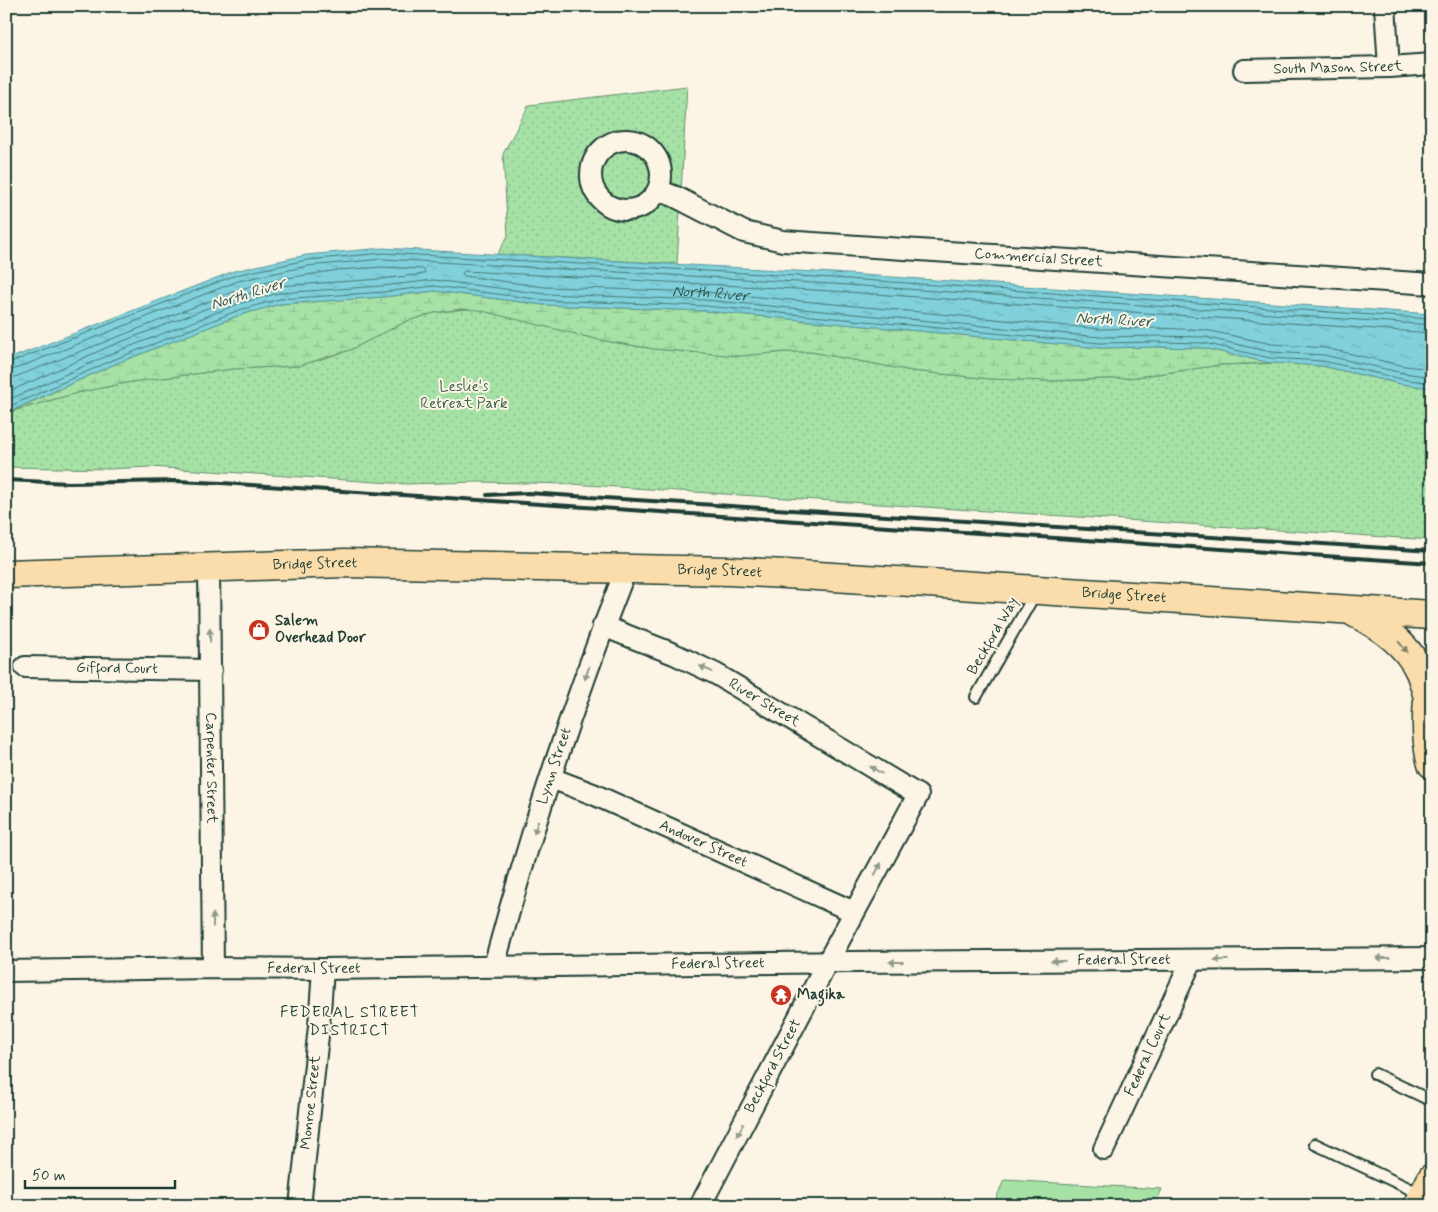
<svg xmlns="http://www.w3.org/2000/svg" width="1438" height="1212" font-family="Mynerve,sans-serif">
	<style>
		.grass { fill: url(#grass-dots); stroke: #628f6d }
		.wetland { fill: url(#wetland-marsh); stroke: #628f6d }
		.garden { fill: #a6e1a6; stroke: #628f6d }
		.water { fill: url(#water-ripples); stroke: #599698 }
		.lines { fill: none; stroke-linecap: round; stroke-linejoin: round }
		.shore { stroke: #467877; stroke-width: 1 }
		.service-casing { stroke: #1f3d34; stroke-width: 14 }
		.minor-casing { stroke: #1f3d34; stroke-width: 24 }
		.primary-casing { stroke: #1f3d34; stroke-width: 31 }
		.service { stroke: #fcf5e5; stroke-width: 10 }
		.minor { stroke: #fcf5e5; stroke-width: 20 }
		.primary { stroke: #faddab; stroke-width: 28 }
		.rail { stroke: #1f3d34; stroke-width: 4 }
		.oneway { fill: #8e998c }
		.oneway2 { fill: #82856a }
		.labels { text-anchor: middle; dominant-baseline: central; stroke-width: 4; stroke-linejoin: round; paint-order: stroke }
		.street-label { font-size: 15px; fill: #1f3d34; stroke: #fcf5e5 }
		.park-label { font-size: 15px; fill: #3a5e4b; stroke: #fcf5e5 }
		.poi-label { font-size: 15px; font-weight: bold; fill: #1f3d34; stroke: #fcf5e5; text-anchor: start }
		.water-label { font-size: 16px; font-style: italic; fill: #325b55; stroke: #fcf5e5 }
		.neighbourhood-label { font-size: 16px; letter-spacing: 1px; fill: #1f3d34; stroke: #fcf5e5 }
	</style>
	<defs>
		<pattern id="grass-dots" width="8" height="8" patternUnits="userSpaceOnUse" patternTransform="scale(1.25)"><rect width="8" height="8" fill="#a6e1a6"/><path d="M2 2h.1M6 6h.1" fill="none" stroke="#8ec290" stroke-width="1.8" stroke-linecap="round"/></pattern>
		<pattern id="wetland-marsh" width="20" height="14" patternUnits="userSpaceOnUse" patternTransform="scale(1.25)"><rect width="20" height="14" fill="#a6e1a6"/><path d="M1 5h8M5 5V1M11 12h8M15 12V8" fill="none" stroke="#8ec290"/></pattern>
		<pattern id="water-ripples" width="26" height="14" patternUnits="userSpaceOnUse" patternTransform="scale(1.25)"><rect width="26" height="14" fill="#80d1db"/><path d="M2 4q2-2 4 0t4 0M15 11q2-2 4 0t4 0" fill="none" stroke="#6eb4bd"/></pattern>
	</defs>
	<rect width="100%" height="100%" fill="#fcf5e5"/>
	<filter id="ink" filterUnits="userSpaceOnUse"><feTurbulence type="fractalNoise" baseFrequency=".02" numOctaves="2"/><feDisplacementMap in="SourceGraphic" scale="10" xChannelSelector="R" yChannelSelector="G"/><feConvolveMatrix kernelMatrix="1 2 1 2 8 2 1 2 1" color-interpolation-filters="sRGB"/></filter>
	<g filter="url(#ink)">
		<polygon class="grass" points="687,86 677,264 512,255 478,309 600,340 654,349 739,356 786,352 811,352 912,371 991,379 1049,381 1086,380 1129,378 1221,365 1286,363 1322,366 1401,384 1432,388 1432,540 571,484 478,482 407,484 150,467 109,469 6,467 6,413 77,393 131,382 233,369 298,366 350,350 407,321 434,313 465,309 508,236 503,154 529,105"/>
		<polygon class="wetland" points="435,291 544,305 705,311 1100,348 1156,347 1203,348 1270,363 1221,365 1129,378 1049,381 991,379 912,371 811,352 786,352 739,356 654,349 600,340 478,310 461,309 434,313 407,321 350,350 298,366 233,369 131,382 77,393 12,411 115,364 240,315 280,304 383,297"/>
		<polygon class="garden" points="1004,1180 1162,1189 1155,1206 993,1206"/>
		<polygon class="water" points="383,248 833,273 1432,314 1432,388 1401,384 1322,366 1270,363 1203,348 1156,347 1100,348 705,311 544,305 435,291 383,297 280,304 240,315 115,364 6,413 6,360 234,271 306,255"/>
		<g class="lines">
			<g class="shore">
				<path id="s1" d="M1432,333L832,291L464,271L462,273L464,276L545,287L706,292L1100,329L1156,328L1205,330L1272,344L1325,348L1405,366L1432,369"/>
				<polyline points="6,364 236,275 307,260 383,253 833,278 1432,319"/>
				<polyline points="6,370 12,370 238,281 308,266 383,259 833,284 1432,325"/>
				<polyline points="6,378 15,377 240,289 281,279 338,270 383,267 423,269 425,271 424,274 381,279 278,286 236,297 108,347 6,393"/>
				<polyline points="6,401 111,354 238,304 279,293 382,286 434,280 545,294 705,300 1100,337 1156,336 1204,337 1271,352 1324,355 1403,373 1432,377"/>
				<polyline points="6,408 113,360 239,310 280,299 383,292 434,286 544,300 705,306 1100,343 1156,342 1204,343 1270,358 1323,361 1402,379 1432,383"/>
			</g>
			<g class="service-casing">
				<g id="service">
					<polyline points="976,697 1036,592"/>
					<polyline points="1375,1074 1432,1101"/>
					<polyline points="1315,1144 1423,1195"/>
				</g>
			</g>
			<g class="minor-casing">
				<g id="minor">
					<polyline points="1385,6 1389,67"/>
					<path id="s2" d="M1244,70L1389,67L1432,64"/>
					<circle cx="626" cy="175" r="35"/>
					<path id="s3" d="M658,190L676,197L744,232L783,241L1432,284"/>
					<path id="s4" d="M209,568L213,968"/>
					<path id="s5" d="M603,626L674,654L716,674L918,795L827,963L700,1206"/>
					<path id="s6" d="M25,667L211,670"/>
					<path id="s7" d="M551,778L593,794L854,912"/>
					<path id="s8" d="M494,966C530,832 575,698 626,569"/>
					<path id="s9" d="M6,971L213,968L323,969L851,962L1432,958"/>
					<path id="s10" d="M1104,1149L1192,960"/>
					<path id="s11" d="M300,1206L319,1026L323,969"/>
				</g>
			</g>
			<g class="primary-casing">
				<g id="primary">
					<path id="s12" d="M6,574L345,563L729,571L786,574L1432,615"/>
					<path d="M1355,613C1381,626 1406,643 1419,670C1423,678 1425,688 1428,697"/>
					<path d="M1430,679C1427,707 1424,736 1432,764"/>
					<polyline points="1418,1206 1432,1178"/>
				</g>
			</g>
			<use href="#service" class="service"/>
			<use href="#minor" class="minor"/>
			<use href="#primary" class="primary"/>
			<g class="rail">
				<polyline points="6,480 69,483 176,481 222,483 1432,563"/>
				<polyline points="487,495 528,493 589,497 1432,551"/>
			</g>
		</g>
		<defs><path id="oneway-solid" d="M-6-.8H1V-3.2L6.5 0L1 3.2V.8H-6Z" transform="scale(1.25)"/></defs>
		<g class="oneway">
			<use href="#oneway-solid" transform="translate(210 635) rotate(-91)"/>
			<use href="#oneway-solid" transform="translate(706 669) rotate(-155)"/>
			<use href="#oneway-solid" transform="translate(587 673) rotate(109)"/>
			<use href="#oneway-solid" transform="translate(876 770) rotate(-149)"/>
			<use href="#oneway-solid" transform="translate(536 827) rotate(108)"/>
			<use href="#oneway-solid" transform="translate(878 869) rotate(-61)"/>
			<use href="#oneway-solid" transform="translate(213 920) rotate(-90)"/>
			<use href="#oneway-solid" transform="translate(1383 958) rotate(180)"/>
			<use href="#oneway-solid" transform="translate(1221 960) rotate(180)"/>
			<use href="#oneway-solid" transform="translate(1058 961) rotate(180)"/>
			<use href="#oneway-solid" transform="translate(896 962) rotate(180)"/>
			<use href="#oneway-solid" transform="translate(740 1130) rotate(118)"/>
		</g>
		<use class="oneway2" href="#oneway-solid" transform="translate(1403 647) rotate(50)"/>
	</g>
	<defs>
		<g id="shop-disc" transform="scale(1.125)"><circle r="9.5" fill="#c8321e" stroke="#fcf5e5"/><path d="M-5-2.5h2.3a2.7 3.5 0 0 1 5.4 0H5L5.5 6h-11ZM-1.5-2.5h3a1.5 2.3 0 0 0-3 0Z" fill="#fff"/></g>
		<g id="temple-disc" transform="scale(1.125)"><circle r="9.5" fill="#c8321e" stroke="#fcf5e5"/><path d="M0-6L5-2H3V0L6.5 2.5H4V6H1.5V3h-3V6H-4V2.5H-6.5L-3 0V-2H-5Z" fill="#fff"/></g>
	</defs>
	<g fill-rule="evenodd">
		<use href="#shop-disc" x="259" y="630"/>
		<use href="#temple-disc" x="781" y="995"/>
	</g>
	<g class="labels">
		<g class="street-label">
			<text stroke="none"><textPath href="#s2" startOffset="94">South Mason Street</textPath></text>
			<text stroke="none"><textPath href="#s3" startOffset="392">Commercial Street</textPath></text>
			<text stroke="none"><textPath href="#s12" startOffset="309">Bridge Street</textPath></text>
			<text stroke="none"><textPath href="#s12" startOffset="714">Bridge Street</textPath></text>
			<text stroke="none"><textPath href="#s12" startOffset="1119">Bridge Street</textPath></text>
			<text transform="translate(993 636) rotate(-60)">Beckford Way</text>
			<text stroke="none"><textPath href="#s6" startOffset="92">Gifford Court</textPath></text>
			<text stroke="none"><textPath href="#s5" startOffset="179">River Street</textPath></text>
			<text stroke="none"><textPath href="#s8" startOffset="209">Lynn Street</textPath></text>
			<text stroke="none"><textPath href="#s4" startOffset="200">Carpenter Street</textPath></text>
			<text stroke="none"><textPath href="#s7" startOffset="166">Andover Street</textPath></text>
			<text stroke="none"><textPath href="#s9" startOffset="1118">Federal Street</textPath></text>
			<text stroke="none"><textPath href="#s9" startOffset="712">Federal Street</textPath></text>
			<text stroke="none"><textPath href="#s9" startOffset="308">Federal Street</textPath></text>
			<text stroke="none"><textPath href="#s10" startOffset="104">Federal Court</textPath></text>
			<text transform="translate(773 1066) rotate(-62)">Beckford Street</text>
			<text stroke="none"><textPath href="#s11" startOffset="104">Monroe Street</textPath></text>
		</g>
		<g class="park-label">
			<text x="464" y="387">Leslie's<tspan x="464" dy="17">Retreat Park</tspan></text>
		</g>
		<g class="poi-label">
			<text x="275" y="621">Salem<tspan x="275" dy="17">Overhead Door</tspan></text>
			<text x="797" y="995">Magika</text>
		</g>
		<g class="water-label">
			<text stroke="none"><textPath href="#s1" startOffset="1224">North River</textPath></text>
			<text transform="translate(248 294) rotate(-17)">North River</text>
			<text transform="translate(1114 320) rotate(3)">North River</text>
		</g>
		<g class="neighbourhood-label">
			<text x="350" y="1012">FEDERAL STREET<tspan x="350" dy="18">DISTRICT</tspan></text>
		</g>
	</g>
	<rect width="1438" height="1212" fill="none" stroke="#fcf5e5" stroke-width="25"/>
	<rect x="12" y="12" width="1413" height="1187" fill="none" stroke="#1f3d34" stroke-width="2" filter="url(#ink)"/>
	<path d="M25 1180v8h150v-8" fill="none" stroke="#1f3d34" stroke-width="2.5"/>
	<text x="32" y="1180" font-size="15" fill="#1f3d34" stroke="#fcf5e5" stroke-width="4" paint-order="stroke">50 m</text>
</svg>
